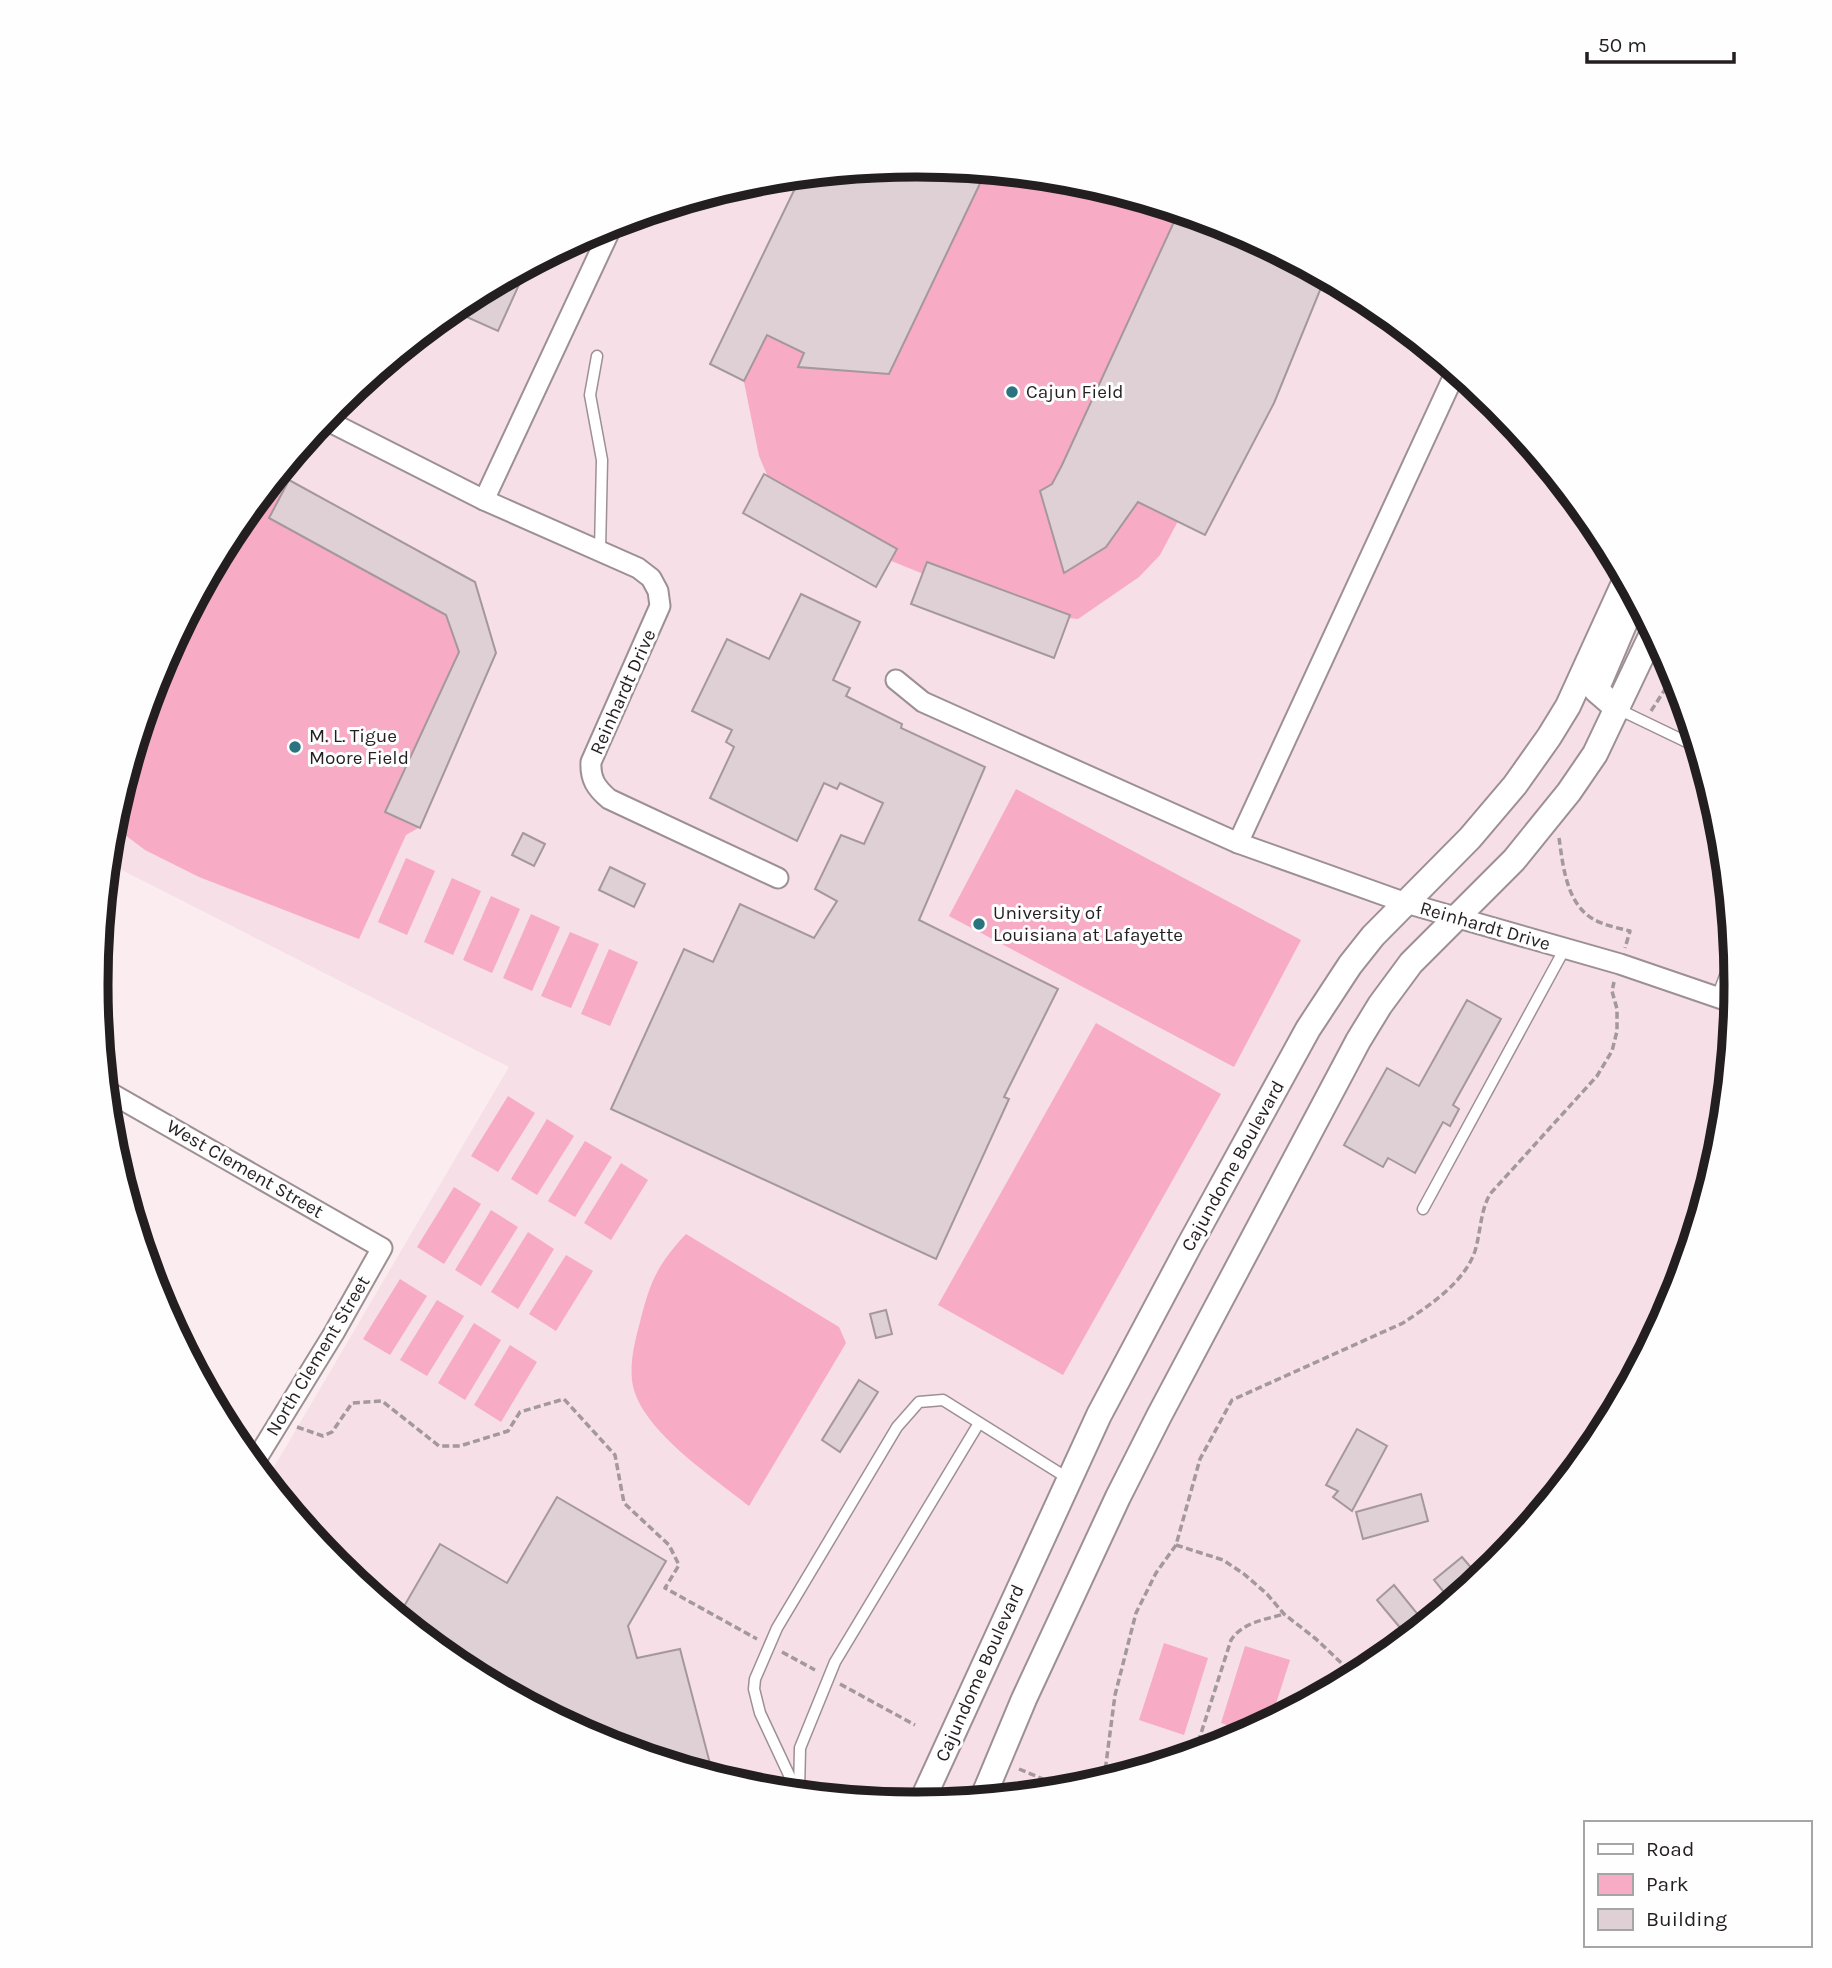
<svg xmlns="http://www.w3.org/2000/svg" width="1832" height="1968" font-family="Karla,sans-serif">
	<style>
		.built { fill: #f6dfe6 }
		.green { fill: #f7abc4 }
		.building { fill: #ded0d4; stroke: #a5989b; stroke-width: 2 }
		.lines { fill: none; stroke-linecap: round; stroke-linejoin: round }
		.service-casing { stroke: #9d9093; stroke-width: 13 }
		.minor-casing { stroke: #9d9093; stroke-width: 23 }
		.tertiary-casing { stroke: #9d9093; stroke-width: 28 }
		.path { stroke: #a3989b; stroke-width: 3.5; stroke-dasharray: 7 3.5; stroke-linecap: butt }
		.service { stroke: #fff; stroke-width: 10 }
		.minor { stroke: #fff; stroke-width: 19 }
		.tertiary { stroke: #fff; stroke-width: 24 }
		.poi-dot { fill: #2b737e; stroke: #fefefe; stroke-width: 2.5 }
		.labels { text-anchor: middle; dominant-baseline: central; stroke-width: 6; stroke-linejoin: round; paint-order: stroke }
		.poi-label { font-size: 19px; fill: #231e20; stroke: #fefefe; text-anchor: start }
		.street-label { font-size: 19px; fill: #231e20; stroke: #fefefe }
		.rim { fill: none; stroke: #231e20; stroke-width: 9 }
	</style>
	<rect width="100%" height="100%" fill="#fbecf0"/>
	<polygon class="built" points="916,164 1076,180 1230,227 1372,303 1496,405 1598,529 1673,671 1720,824 1736,984 1720,1144 1673,1298 1597,1440 1495,1564 1371,1666 1229,1741 1076,1788 916,1804 756,1788 602,1741 460,1665 336,1563 267,1479 509,1067 108,863 112,824 159,670 235,528 337,404 461,302 603,227 756,180"/>
	<g class="green">
		<polygon points="916,164 1076,180 1230,227 1325,278 1274,403 1205,535 1178,521 1160,555 1139,577 1078,619 1019,613 867,551 774,491 759,456 744,382 710,364 801,176"/>
		<polygon points="278,475 475,582 496,653 420,827 406,835 359,939 199,877 145,850 112,825 159,670 235,528"/>
		<polygon points="1016,789 1301,940 1234,1067 949,916"/>
		<polygon points="406,858 435,871 407,935 378,922"/>
		<polygon points="452,878 481,891 453,955 424,942"/>
		<polygon points="491,896 520,909 492,973 463,960"/>
		<polygon points="531,914 560,927 532,991 503,978"/>
		<polygon points="570,932 599,944 571,1008 541,996"/>
		<polygon points="609,949 638,962 610,1026 581,1014"/>
		<polygon points="1096,1023 1221,1094 1063,1375 938,1305"/>
		<polygon points="508,1096 535,1113 498,1172 471,1156"/>
		<polygon points="547,1119 574,1136 537,1195 511,1179"/>
		<polygon points="585,1141 612,1157 575,1217 548,1201"/>
		<polygon points="621,1163 648,1180 611,1240 584,1223"/>
		<polygon points="454,1187 481,1204 444,1264 417,1247"/>
		<polygon points="491,1210 518,1227 481,1286 455,1270"/>
		<polygon points="528,1232 554,1249 518,1309 491,1292"/>
		<path d="M686,1234L839,1327L846,1343L749,1506C713,1477 637,1428 632,1380C630,1360 635,1341 640,1322C650,1282 657,1265 686,1234Z"/>
		<polygon points="566,1255 593,1271 556,1331 529,1314"/>
		<polygon points="400,1279 427,1296 390,1355 363,1339"/>
		<polygon points="437,1300 464,1316 427,1376 400,1360"/>
		<polygon points="474,1323 501,1340 465,1400 438,1383"/>
		<polygon points="510,1345 537,1362 501,1422 474,1405"/>
		<polygon points="1164,1643 1208,1658 1184,1735 1139,1720"/>
		<polygon points="1245,1646 1290,1660 1271,1719 1247,1732 1221,1723"/>
	</g>
	<g class="building">
		<polygon points="916,164 986,171 889,374 798,367 804,353 767,335 744,381 710,364 801,176"/>
		<polygon points="1179,211 1230,227 1325,278 1274,403 1205,535 1138,502 1106,547 1064,573 1040,491 1052,484 1062,465"/>
		<polygon points="527,267 498,331 451,310 461,302"/>
		<polygon points="764,474 897,549 876,587 743,513"/>
		<polygon points="289,480 475,582 496,653 420,828 385,812 459,652 446,615 269,518"/>
		<polygon points="927,562 1070,615 1054,658 911,604"/>
		<polygon points="801,594 860,622 833,680 850,688 846,696 902,724 901,728 985,767 919,920 1058,989 1004,1097 1009,1099 936,1259 611,1109 684,949 713,962 740,904 814,938 837,901 815,889 841,835 864,844 883,803 840,783 837,789 824,783 797,841 710,798 734,747 726,742 732,730 692,711 727,639 769,659"/>
		<polygon points="523,833 545,844 534,866 512,855"/>
		<polygon points="610,867 645,884 634,907 599,890"/>
		<polygon points="1467,1000 1501,1019 1453,1105 1459,1109 1450,1126 1443,1122 1415,1173 1388,1158 1383,1167 1344,1145 1387,1068 1419,1086"/>
		<polygon points="886,1310 892,1334 876,1338 870,1314"/>
		<polygon points="859,1380 878,1392 840,1452 822,1440"/>
		<polygon points="1357,1429 1387,1446 1352,1511 1333,1497 1338,1491 1326,1485"/>
		<polygon points="1421,1494 1428,1521 1363,1539 1356,1512"/>
		<polygon points="557,1497 666,1561 628,1626 637,1658 680,1649 713,1775 602,1741 460,1665 399,1615 440,1544 507,1583"/>
		<polygon points="1462,1557 1479,1577 1451,1601 1434,1580"/>
		<polygon points="1394,1585 1424,1622 1407,1636 1377,1600"/>
	</g>
	<g class="lines">
		<g class="service-casing">
			<g id="service">
				<polyline points="597,356 590,395 602,460 600,550"/>
				<polyline points="1618,709 1697,747"/>
				<polyline points="1717,997 1733,955"/>
				<polyline points="1423,1209 1564,950"/>
				<polyline points="797,1792 760,1713 754,1689 755,1679 777,1628 897,1427 919,1402 943,1400 1069,1479"/>
				<polyline points="799,1792 800,1748 835,1662 979,1423"/>
			</g>
		</g>
		<g class="minor-casing">
			<g id="minor">
				<path d="M324,419L484,500L638,568L651,578L658,591L660,606L591,762C590,779 596,788 609,799L778,878"/>
				<polyline points="484,500 613,224"/>
				<polyline points="896,680 923,702 1238,843 1406,903 1620,964 1734,1003"/>
				<polyline points="1238,843 1456,371"/>
				<polyline points="107,1091 382,1248 334,1333 254,1463"/>
			</g>
		</g>
		<g class="tertiary-casing">
			<g id="tertiary">
				<polyline points="1618,709 1596,690 1634,601"/>
				<polyline points="983,1797 1024,1699 1118,1497 1159,1416 1358,1041 1380,1005 1411,963 1514,860 1569,792 1595,754 1653,632"/>
				<polyline points="921,1803 1099,1415 1190,1244 1308,1029 1350,965 1373,936 1470,838 1515,785 1549,737 1568,706 1625,581"/>
			</g>
		</g>
		<g class="path">
			<polyline points="1651,711 1675,674"/>
			<path d="M1559,838C1563,865 1566,903 1593,919C1603,925 1618,928 1630,931L1625,948"/>
			<polyline points="297,1427 323,1436 332,1432 352,1403 382,1401 439,1446 460,1446 508,1431 520,1412 564,1399 615,1455 624,1503 669,1545 679,1565 665,1588 757,1639"/>
			<polyline points="1176,1545 1223,1560 1244,1574 1267,1594 1284,1614 1316,1639 1354,1675"/>
			<polyline points="782,1652 815,1670"/>
			<polyline points="840,1684 915,1725"/>
			<path d="M1195,1752L1231,1640C1243,1622 1264,1620 1284,1614"/>
			<polyline points="1019,1769 1067,1789"/>
			<polyline points="1124,1773 1154,1762 1178,1757"/>
			<path d="M1104,1779L1115,1695L1136,1613L1156,1573L1176,1545L1200,1459L1232,1400L1403,1323C1430,1305 1464,1283 1475,1251C1481,1231 1480,1212 1490,1194L1597,1076L1612,1051L1617,1031V1009L1612,991L1614,982"/>
			<polyline points="1084,1786 1088,1784"/>
		</g>
		<use href="#service" class="service"/>
		<use href="#minor" class="minor"/>
		<use href="#tertiary" class="tertiary"/>
	</g>
	<g class="poi-dot">
		<circle cx="1012" cy="392" r="7"/>
		<circle cx="295" cy="747" r="7"/>
		<circle cx="979" cy="924" r="7"/>
	</g>
	<g class="labels">
		<g class="poi-label">
			<text x="1026" y="392">Cajun Field</text>
			<text x="309" y="736">M. L. Tigue<tspan x="309" dy="22">Moore Field</tspan></text>
			<text x="993" y="913">University of<tspan x="993" dy="22">Louisiana at Lafayette</tspan></text>
		</g>
		<g class="street-label">
			<text transform="translate(623 692) rotate(-66)">Reinhardt Drive</text>
			<text transform="translate(1485 926) rotate(16)">Reinhardt Drive</text>
			<text transform="translate(1233 1166) rotate(-61)">Cajundome Boulevard</text>
			<text transform="translate(245 1169) rotate(30)">West Clement Street</text>
			<text transform="translate(318 1356) rotate(-59)">North Clement Street</text>
			<text transform="translate(980 1673) rotate(-66)">Cajundome Boulevard</text>
		</g>
	</g>
	<path d="M0 0H1832V1968H0ZM915 177H917A807 807 0 0 1 1724 984V985A807 807 0 0 1 917 1792H915A807 807 0 0 1 108 985V984A807 807 0 0 1 915 177Z" fill="#fefefe" fill-rule="evenodd"/>
	<path class="rim" d="M915 177H917A807 807 0 0 1 1724 984V985A807 807 0 0 1 917 1792H915A807 807 0 0 1 108 985V984A807 807 0 0 1 915 177Z"/>
	<rect x="1584" y="1821" width="228" height="126" fill="#fefefe" stroke="#a6a4a5" stroke-width="2"/>
	<rect x="1598" y="1844" width="35" height="10" fill="#ffffff" stroke="#a6a4a5" stroke-width="2"/>
	<text x="1646" y="1856" font-size="21" fill="#231e20">Road</text>
	<rect x="1598" y="1874" width="35" height="21" fill="#f7abc4" stroke="#a6a4a5" stroke-width="2"/>
	<text x="1646" y="1891" font-size="21" fill="#231e20">Park</text>
	<rect x="1598" y="1909" width="35" height="21" fill="#ded0d4" stroke="#a6a4a5" stroke-width="2"/>
	<text x="1646" y="1926" font-size="21" fill="#231e20">Building</text>
	<path d="M1587 52v10h147v-10" fill="none" stroke="#231e20" stroke-width="3.5"/>
	<text x="1598" y="52" font-size="21" fill="#231e20" stroke="#fefefe" stroke-width="5" paint-order="stroke">50 m</text>
</svg>
